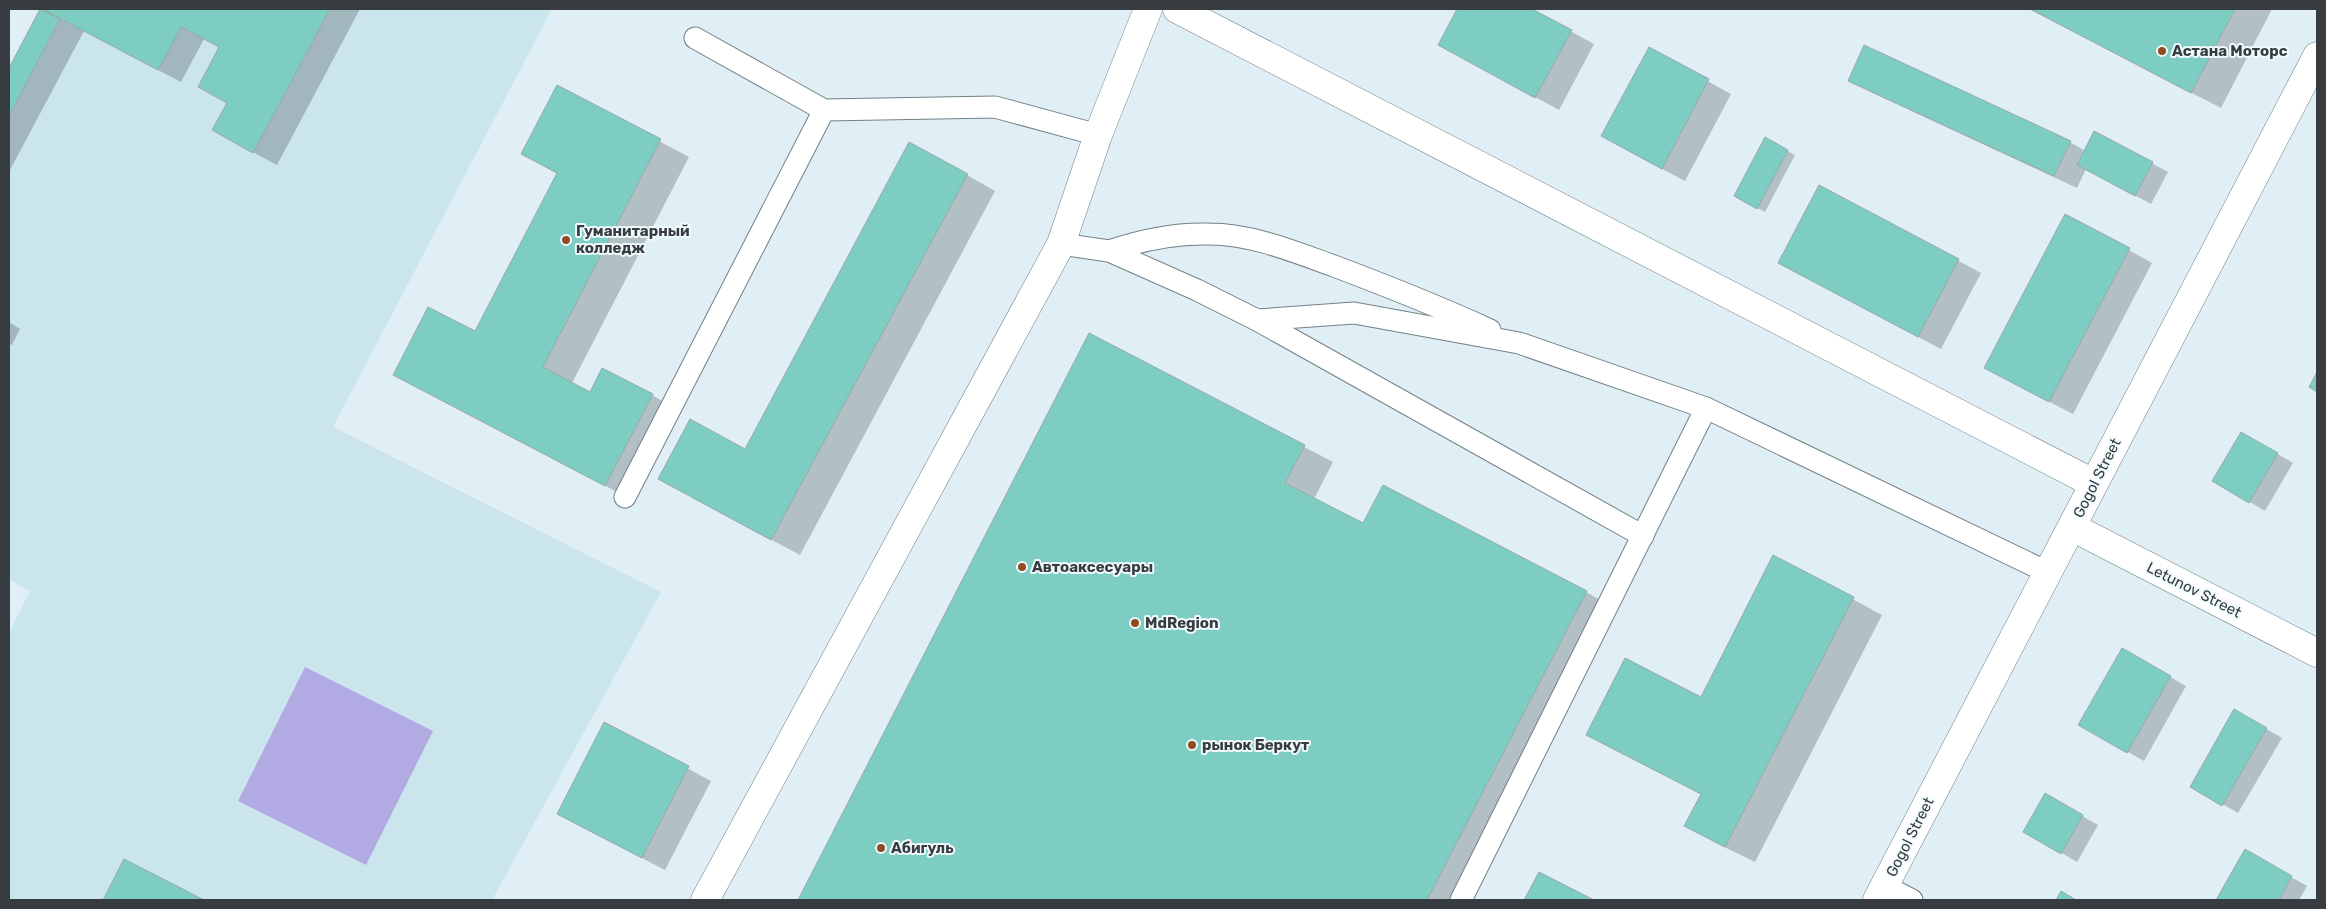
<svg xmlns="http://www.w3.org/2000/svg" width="2326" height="909" font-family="Rubik,sans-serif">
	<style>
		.built { fill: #cbe5ed }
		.water { fill: #b2abe3 }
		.shadow { fill: #0003 }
		.building { fill: #7ecdc3; stroke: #98a9a6 }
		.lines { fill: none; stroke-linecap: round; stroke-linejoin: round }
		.lane-casing { stroke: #728186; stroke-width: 23 }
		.street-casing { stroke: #728186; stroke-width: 29 }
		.lane { stroke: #fff; stroke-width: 21 }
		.street { stroke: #fff; stroke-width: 28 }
		.poi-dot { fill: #924c24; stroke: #f1fbfe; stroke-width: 2 }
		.labels { text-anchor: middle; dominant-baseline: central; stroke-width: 4; stroke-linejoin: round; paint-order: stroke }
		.poi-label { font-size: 15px; font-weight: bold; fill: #363c3f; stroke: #f1fbfe; text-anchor: start }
		.street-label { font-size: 15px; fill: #363c3f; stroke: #f1fbfe }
	</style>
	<rect width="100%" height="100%" fill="#dfeff5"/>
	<polygon class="built" points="40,9 552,9 333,427 661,592 492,900 9,900 9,633 30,591 9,579 9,68"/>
	<polygon class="water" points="305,667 433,731 366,865 238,801"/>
	<g class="shadow">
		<polygon points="41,9 360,9 277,165 236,143 220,47 204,39 181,82 84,31 9,172 9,70"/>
		<polygon points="1459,9 1530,9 1594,44 1559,110 1440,45"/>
		<polygon points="2029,9 2272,9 2221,108"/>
		<polygon points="1649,49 1731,94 1685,181 1625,149"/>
		<polygon points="1850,80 2070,142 2085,151 2095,133 2168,172 2151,204 2086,169 2077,188 1873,93"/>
		<polygon points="557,87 689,157 572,383 591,393 652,395 681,412 634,501 394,374 476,333 558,174 522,154"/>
		<polygon points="1765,139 1795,155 1765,212 1735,196"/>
		<polygon points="967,175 995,191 800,555 688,495 745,450"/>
		<polygon points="1819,186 1981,273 1941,349 1779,263"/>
		<polygon points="2129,250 2152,263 2073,414 2009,381"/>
		<polygon points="9,322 20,329 12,345 9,344"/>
		<polygon points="1090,335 1333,462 1314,499 1364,525 1586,592 1615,608 1464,900 799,900"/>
		<polygon points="2241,433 2293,463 2265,511 2214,481"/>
		<polygon points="1774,557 1882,615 1755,862 1714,842 1702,795 1588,734 1701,699"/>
		<polygon points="2123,650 2186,686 2144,761 2080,725"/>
		<polygon points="2235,711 2282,738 2238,813 2191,786"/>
		<polygon points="604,724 711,781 665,870 582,827"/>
		<polygon points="2045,795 2098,825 2077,862 2025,831"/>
		<polygon points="2245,851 2307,886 2299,900 2217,900"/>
		<polygon points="125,861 201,900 104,900"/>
		<polygon points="1539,874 1591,900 1526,900"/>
	</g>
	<g class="building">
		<polygon points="40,9 60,19 9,116 9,68"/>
		<polygon points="42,9 330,9 253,153 212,130 227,103 198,87 219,47 181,27 158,70"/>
		<polygon points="1457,9 1532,9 1572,30 1535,98 1438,45"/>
		<polygon points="2030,9 2235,9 2191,93"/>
		<polygon points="1864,45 2071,141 2054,176 1848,81"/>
		<polygon points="1649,47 1709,79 1662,169 1601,136"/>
		<polygon points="557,85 661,139 543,367 590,392 602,368 653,394 605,486 393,375 428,307 475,331 557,173 521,154"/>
		<polygon points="2094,131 2153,162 2135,196 2077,165"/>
		<polygon points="1765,137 1788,150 1757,209 1734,196"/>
		<polygon points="909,142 968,174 771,540 658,479 690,419 745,449"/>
		<polygon points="1819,185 1959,259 1918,337 1778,263"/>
		<polygon points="2065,214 2130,248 2049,402 1984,368"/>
		<polygon points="1089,333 1305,445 1285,483 1363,523 1383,485 1587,591 1427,900 798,900"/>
		<polygon points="2317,372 2317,392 2309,387"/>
		<polygon points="2241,432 2278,453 2249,503 2212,481"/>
		<polygon points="1773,555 1854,597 1725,847 1684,826 1701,794 1586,735 1625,658 1701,697"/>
		<polygon points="2122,648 2171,676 2127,753 2078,725"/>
		<polygon points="2234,709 2267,728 2222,806 2190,787"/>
		<polygon points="604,722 689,766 642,858 557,814"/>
		<polygon points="2045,793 2083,815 2061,854 2023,832"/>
		<polygon points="2245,849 2292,876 2279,900 2216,900"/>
		<polygon points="124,859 204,900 103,900"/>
		<polygon points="1539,872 1594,900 1524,900"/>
		<polygon points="2061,891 2076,900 2056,900"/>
	</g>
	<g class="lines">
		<g class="lane-casing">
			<g id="lane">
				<polyline points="695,38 824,110 995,107 1098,135"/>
				<polyline points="1061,244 1109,251 1197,290 1257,320 1643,536"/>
				<path d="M1109,251C1141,240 1175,233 1209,234C1252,234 1295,252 1334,266C1387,286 1438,306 1490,330"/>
				<polyline points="1257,320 1354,313 1519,343 1706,408 2047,572"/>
				<polyline points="625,497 824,110"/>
				<polyline points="1885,886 1912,900"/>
				<polyline points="1461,900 1706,408"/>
			</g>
		</g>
		<g class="street-casing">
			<g id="street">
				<polyline points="1177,9 2093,483"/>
				<polyline points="2072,527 2317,653"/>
				<polyline points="705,900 1061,244 1098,135 1148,9"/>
				<polyline points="1877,900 2317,56"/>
			</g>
		</g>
		<use href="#lane" class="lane"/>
		<use href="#street" class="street"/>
	</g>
	<g class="poi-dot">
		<circle cx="2162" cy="51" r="5"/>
		<circle cx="566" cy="240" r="5"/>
		<circle cx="1022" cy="567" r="5"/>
		<circle cx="1135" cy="623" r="5"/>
		<circle cx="1192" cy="745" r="5"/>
		<circle cx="881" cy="848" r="5"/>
	</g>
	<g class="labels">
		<g class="poi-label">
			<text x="2172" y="51">Астана Моторс</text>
			<text x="576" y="231">Гуманитарный<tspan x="576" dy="17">колледж</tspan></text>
			<text x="1032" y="567">Автоаксесуары</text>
			<text x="1145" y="623">MdRegion</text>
			<text x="1202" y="745">рынок Беркут</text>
			<text x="891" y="848">Абигуль</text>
		</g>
		<g class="street-label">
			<text transform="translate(2097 478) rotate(-63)">Gogol Street</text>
			<text transform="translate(2194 590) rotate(27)">Letunov Street</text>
			<text transform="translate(1910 837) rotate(-63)">Gogol Street</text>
		</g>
	</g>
	<rect width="2326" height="909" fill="none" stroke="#363c3f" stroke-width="20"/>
</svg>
